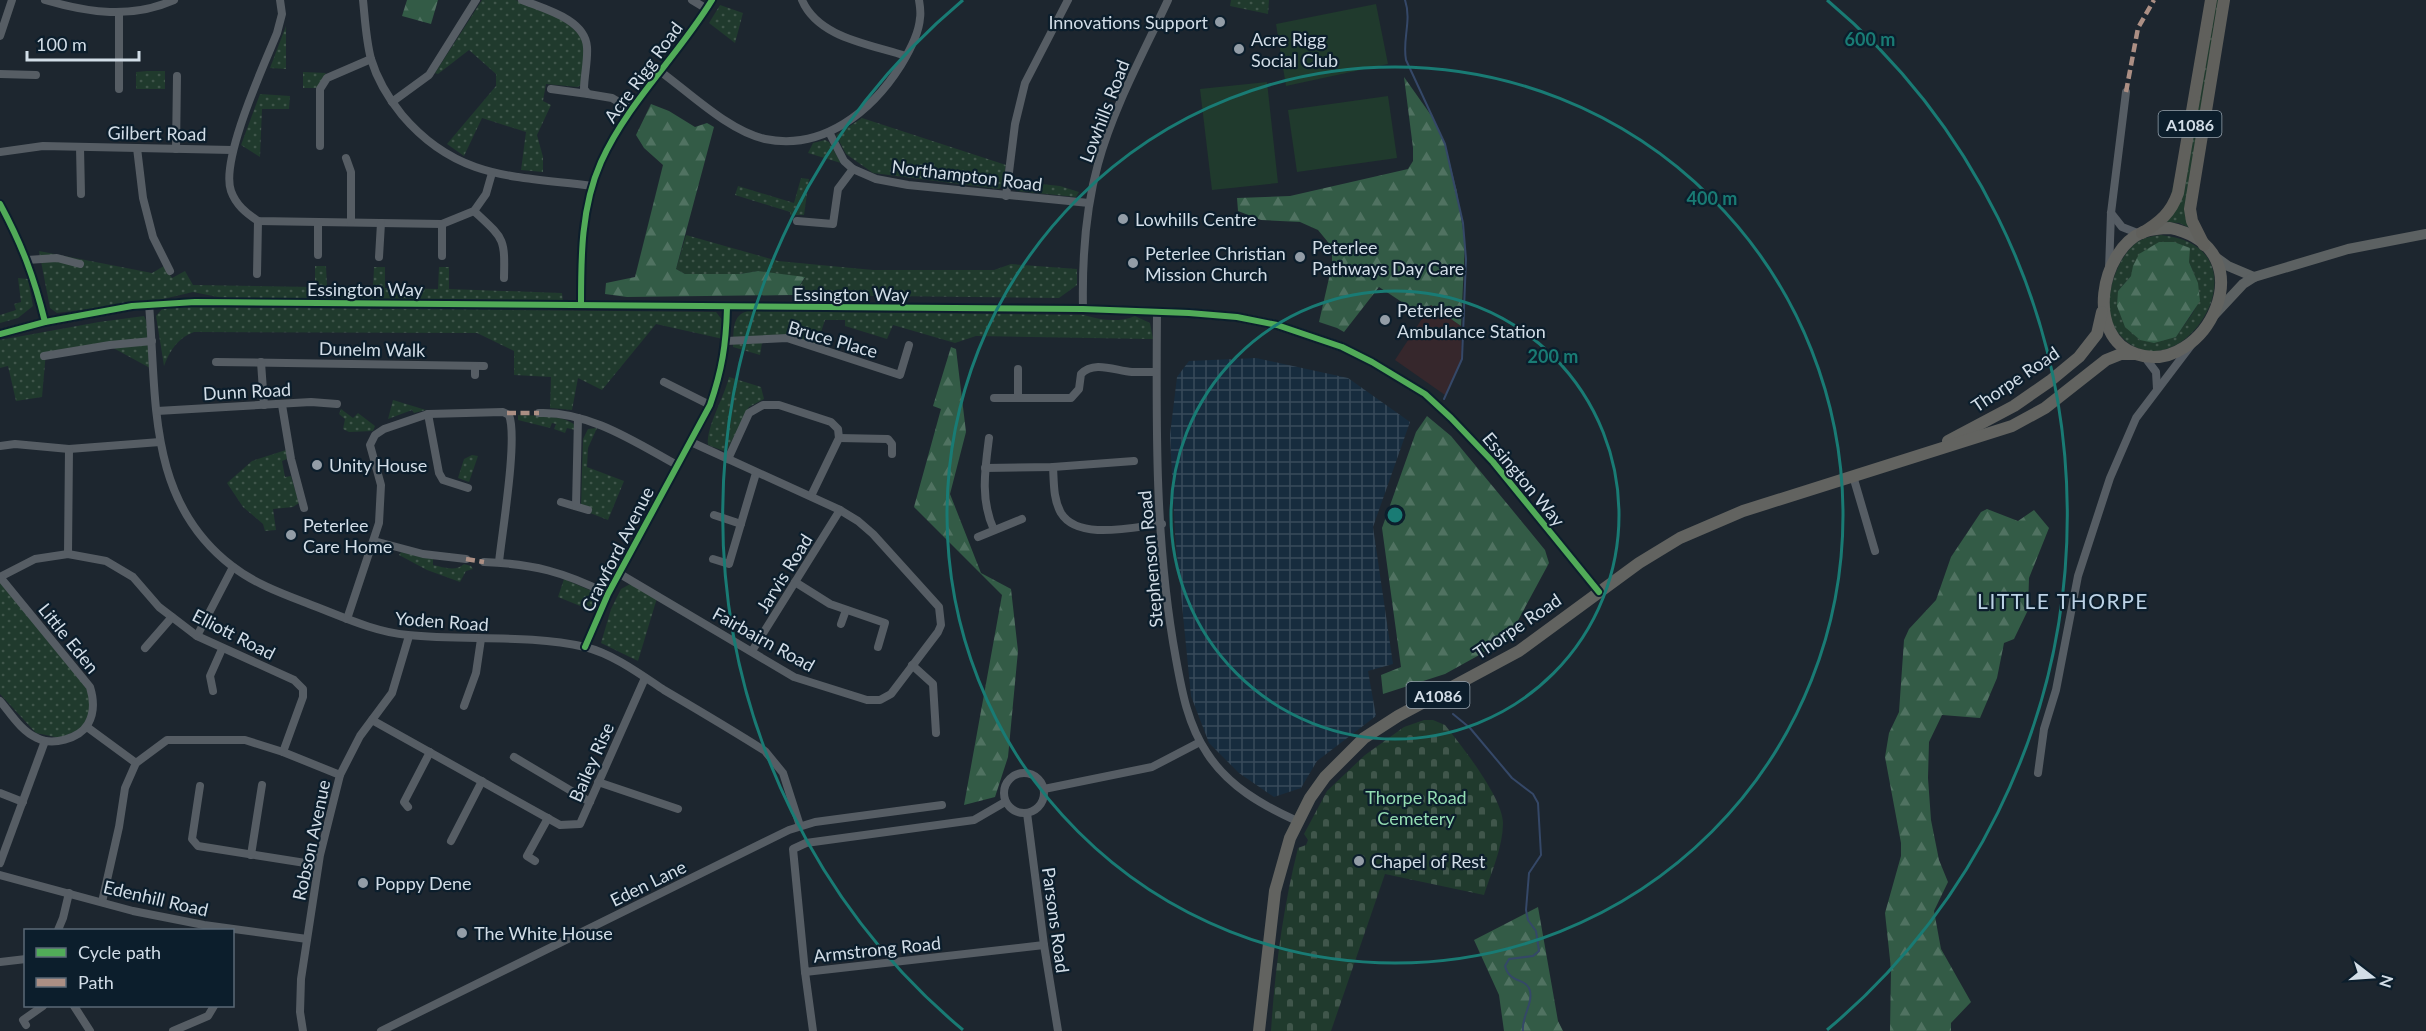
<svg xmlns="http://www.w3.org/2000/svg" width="2426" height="1031" font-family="Lato,sans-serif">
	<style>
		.commercial { fill: #36272c }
		.industrial { fill: url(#industrial-grid) }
		.grass { fill: url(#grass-dots); fill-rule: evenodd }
		.forest { fill: url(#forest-firs) }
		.cemetery { fill: url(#cemetery-stones) }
		.garden { fill: #203a2d }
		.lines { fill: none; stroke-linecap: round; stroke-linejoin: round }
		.stream { stroke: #354868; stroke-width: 2 }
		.minor { stroke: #565d64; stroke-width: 8 }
		.tertiary { stroke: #565d64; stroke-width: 9 }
		.secondary { stroke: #5c6162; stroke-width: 10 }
		.primary { stroke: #626360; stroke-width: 12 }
		.trunk { stroke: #60605c; stroke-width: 12 }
		.quiet { stroke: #ac8f84; stroke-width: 4.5; stroke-dasharray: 9 4.5; stroke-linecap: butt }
		.cycleway-casing { stroke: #0c1e2c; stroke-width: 10 }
		.cycleway { stroke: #51ab58; stroke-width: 6 }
		.ring { fill: none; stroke: #197b74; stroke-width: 3 }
		.poi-dot { fill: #939da7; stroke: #0c1e2c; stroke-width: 2 }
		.labels { text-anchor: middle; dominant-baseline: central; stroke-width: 4.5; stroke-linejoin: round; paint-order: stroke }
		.shield { fill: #0c1e2c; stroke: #97a4af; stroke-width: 1.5 }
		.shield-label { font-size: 16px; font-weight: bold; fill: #d2dde7 }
		.poi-label { font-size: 18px; fill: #d2dde7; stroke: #0c1e2c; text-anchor: start }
		.street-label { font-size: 18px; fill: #d2dde7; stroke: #0c1e2c }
		.park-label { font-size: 18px; fill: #93dcb2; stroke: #0c1e2c }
		.quarter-label { font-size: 21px; letter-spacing: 1.5px; fill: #bcd2e5; stroke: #0c1e2c }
		.centre { fill: #197b74; stroke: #0c1e2c; stroke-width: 3 }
		.ring-label { font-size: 18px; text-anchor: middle; font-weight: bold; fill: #197b74; stroke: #0c1e2c; stroke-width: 4.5; stroke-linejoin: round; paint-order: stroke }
	</style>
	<defs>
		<pattern id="industrial-grid" width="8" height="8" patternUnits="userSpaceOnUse" patternTransform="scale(1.5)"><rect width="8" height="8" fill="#172c3e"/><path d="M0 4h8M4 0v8" fill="none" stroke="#384a5a"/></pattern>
		<pattern id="grass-dots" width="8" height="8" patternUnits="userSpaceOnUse" patternTransform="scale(1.5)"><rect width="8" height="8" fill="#203a2d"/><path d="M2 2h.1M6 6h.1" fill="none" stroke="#40564b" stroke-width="1.8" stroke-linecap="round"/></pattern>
		<pattern id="forest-firs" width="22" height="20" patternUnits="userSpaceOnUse" patternTransform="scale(1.5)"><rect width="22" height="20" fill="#335b46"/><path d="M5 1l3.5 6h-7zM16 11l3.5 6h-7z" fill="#507261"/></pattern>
		<pattern id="cemetery-stones" width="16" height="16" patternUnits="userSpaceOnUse" patternTransform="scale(1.5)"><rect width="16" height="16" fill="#203a2d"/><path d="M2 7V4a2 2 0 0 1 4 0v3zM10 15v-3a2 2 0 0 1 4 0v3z" fill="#40564b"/></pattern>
	</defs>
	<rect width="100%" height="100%" fill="#1d262f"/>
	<polygon class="commercial" points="1431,305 1461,326 1462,361 1445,395 1395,360"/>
	<polygon class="industrial" points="1256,358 1348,378 1410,422 1373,527 1393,664 1368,671 1376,716 1317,761 1301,788 1274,797 1239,773 1209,743 1191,696 1175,534 1170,435 1177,377 1189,361"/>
	<g class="grass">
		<path d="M482,0C492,0 504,0 515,0C534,3 583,26 585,47C587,59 583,73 582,85L577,87L546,84L543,101L551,105L537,135L543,157V172L521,170L526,132L482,118L464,156L447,144L496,86V74L469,50L438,74L435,73Z"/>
		<polygon points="1231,0 1269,0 1268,14 1230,6"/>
		<polygon points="2215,0 2220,0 2190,228 2179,223 2165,222"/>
		<polygon points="720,5 743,13 735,43 709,23"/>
		<polygon points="286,26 286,69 270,68"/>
		<polygon points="147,71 165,71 165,89 136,89 136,72"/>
		<polygon points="303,72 326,73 317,88 303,88"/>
		<polygon points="260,94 290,96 289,109 262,109 260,157 241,145"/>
		<polygon points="862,118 1006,165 1003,184 999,189 873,173 846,154 836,135"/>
		<polygon points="825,140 829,142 841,163 808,153 813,143"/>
		<polygon points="801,178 809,179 804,215 790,215 790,212 735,195 738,186 794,203"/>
		<polygon points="1013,181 1060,186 1079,192 1076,197 1017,191 1013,186"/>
		<polygon points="686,235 778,261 873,270 994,270 1011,264 1077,269 1077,285 1059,298 794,295 805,278 758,271 740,274 685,274 676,269"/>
		<path d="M2161,235C2269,246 2190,384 2130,344C2121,338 2115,330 2111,319C2104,295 2118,254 2139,241C2146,237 2153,236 2161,235ZM2189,262C2207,303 2199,303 2176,337L2140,340L2135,335L2118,291L2131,276Z"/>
		<polygon points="39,251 152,273 164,266 172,278 185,271 193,285 315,287 315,266 326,266 327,287 373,288 374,267 385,267 385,288 438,289 439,267 449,267 449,289 562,293 563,302 223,298 193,292 159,300 57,313 50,308"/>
		<polygon points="18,278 28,279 33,306 18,318 0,323 0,315 16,310 14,304 21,302"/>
		<path d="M172,307L716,312L723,321V339L656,324L602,390L578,378L572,410L550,408L551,377L514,375V351L477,333L194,332C178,338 170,350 164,366L156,316L162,309Z"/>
		<path d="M748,311L1084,315C1101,320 1118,323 1135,316L1150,323L1153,339L976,336L955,343L893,325L887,339L845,326V320H825L816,347L763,337L760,355L733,347C734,332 731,315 748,311Z"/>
		<polygon points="144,316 147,322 150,368 104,343 46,352 42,397 16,401 8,366 0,368 0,340 99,322"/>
		<path d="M729,377L761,387L764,399L749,407L727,450L724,451L708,445C706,427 724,398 729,377Z"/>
		<polygon points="393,400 426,410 414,413 412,410 388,419"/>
		<polygon points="341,409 353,418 358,413 375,426 373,431 349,432 343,429 345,419 339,414"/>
		<path d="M518,415C535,416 561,414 575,425V430L567,428L565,433L554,429L556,424L552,423L550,428L518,420Z"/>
		<polygon points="597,428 588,448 587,467 624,481 608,520 590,513 591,508 581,505 583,439 588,429"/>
		<polygon points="286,450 287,459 282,461 285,477 291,476 299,503 293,507 273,509 276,530 265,531 263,524 243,507 227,483 252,461"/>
		<polygon points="472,455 478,456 469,482 458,478 464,459"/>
		<path d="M401,552L433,559V565C443,567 456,572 464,564L471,566L473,569L466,571L460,582L427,570L399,555Z"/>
		<polygon points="564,579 594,592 595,612 558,597"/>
		<polygon points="0,581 89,690 90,713 81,729 60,738 36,733 0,694"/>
		<polygon points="632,583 657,598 638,661 601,643 611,609 621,589"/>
	</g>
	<g class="forest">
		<polygon points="407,0 438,0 431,24 402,16"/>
		<polygon points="1404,77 1433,118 1445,144 1457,192 1465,243 1461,326 1431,305 1420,314 1379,287 1344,332 1337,328 1319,322 1332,265 1332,247 1318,230 1300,222 1261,220 1238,211 1237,198 1290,196 1408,169 1413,161 1413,148"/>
		<polygon points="651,104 669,111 695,127 707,123 714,127 676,269 685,274 740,274 758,271 805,277 794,295 627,297 605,294 606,283 635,277 663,165 644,148 636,135"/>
		<polygon points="2159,242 2174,242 2190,248 2189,262 2198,283 2200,301 2176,337 2154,343 2140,340 2125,327 2117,306 2118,291 2131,276 2133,266 2139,254"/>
		<polygon points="951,347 956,349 966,432 950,494 981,573 1011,589 1018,651 1008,757 995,797 964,805 1002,595 914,507 941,409 933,406"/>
		<polygon points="1427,416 1451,436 1509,506 1545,550 1549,563 1508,639 1445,674 1383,694 1381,675 1401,667 1382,528 1416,432"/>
		<polygon points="1987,509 2018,521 2034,510 2049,528 2029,578 2028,610 2014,639 2004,643 1997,678 1980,718 1942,715 1929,742 1928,778 1931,820 1939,860 1948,882 1934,911 1941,949 1971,1002 1951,1023 1951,1031 1890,1031 1891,969 1885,913 1901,856 1901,843 1885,757 1889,733 1899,712 1904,640 1909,629 1936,600 1951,557 1981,512"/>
		<polygon points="1538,907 1558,1021 1563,1031 1504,1031 1499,995 1474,940"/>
	</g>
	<path class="cemetery" d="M1424,720H1433L1445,725C1461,745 1503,798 1503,823C1503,847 1491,873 1484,895L1385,874L1331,1031H1271C1275,969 1283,908 1298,848L1306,845L1308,840L1304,834L1327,791L1365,755L1404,727Z"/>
	<g class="garden">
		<polygon points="1376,4 1388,64 1286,86 1276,24"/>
		<polygon points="1267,82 1278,183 1212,190 1200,89"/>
		<polygon points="1388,96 1397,158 1297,172 1288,110"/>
	</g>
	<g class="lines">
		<g class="stream">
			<path d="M1405,0C1412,21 1402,39 1406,60L1445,144L1463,223L1466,259L1462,359L1444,399"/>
			<path d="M1453,714L1470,728L1512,778L1533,794L1538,803L1541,855L1529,873L1526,910L1528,920L1536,931L1539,951L1533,956L1509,959L1505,966C1510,984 1525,978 1529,988C1535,1001 1521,1017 1523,1031"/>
		</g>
		<g class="minor">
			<path d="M45,0C89,13 131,19 174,0"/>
			<path d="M280,0L282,14L277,33C264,65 220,160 231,191C236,205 246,213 258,221L442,224L474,211L486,194L492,173"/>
			<path d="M363,0C365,19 366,40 371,59C377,79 389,99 402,115C457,180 515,176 593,186"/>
			<path d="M522,0C544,9 585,19 587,47C588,61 584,76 584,89L588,94L612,98L632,110"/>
			<polyline points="692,0 707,9"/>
			<path d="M802,0C818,38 870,44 906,56"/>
			<polyline points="119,12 119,89"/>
			<polyline points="0,36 12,0"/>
			<path d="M661,72C691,94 729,131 765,139C823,151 872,111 901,65C909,52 919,34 920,18C921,13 920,6 919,0"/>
			<polyline points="0,74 36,75"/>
			<polyline points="551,89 588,94"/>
			<polyline points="392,102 429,75 476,0"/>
			<polyline points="829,132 844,161 853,169 876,179 908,185 1089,203"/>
			<polyline points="320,146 320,89 327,78 371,59"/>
			<polyline points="80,147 81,194"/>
			<polyline points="137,148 143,198 153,237 170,271"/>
			<polyline points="176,149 177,76"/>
			<polyline points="0,152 43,146 232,150"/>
			<polyline points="346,158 351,172 351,222"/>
			<polyline points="1006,196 1015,124 1025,83 1068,0"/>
			<path d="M0,204C22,245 34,277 45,322"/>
			<path d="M474,211C504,239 505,237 504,278"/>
			<polyline points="2111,213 2122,227 2140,234"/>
			<polyline points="797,221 833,224 838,189 853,169"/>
			<polyline points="318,222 318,255"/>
			<polyline points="442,224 442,256"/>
			<polyline points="379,257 381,223"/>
			<polyline points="27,260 57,258 80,264"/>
			<polyline points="2109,269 2111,213 2126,92"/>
			<polyline points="257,274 258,221"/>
			<path d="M149,304C157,401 147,501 232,566C255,584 283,594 309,604C341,616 374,632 408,635C465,641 529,634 585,647C613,654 640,674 664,690C698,710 732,730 765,751L783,773L800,826"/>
			<path d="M581,305C581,257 581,207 601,162C628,102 678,56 712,0"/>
			<path d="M1083,309C1082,260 1085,211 1098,164C1113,108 1144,52 1168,0"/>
			<path d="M1157,313C1156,428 1155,546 1176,659C1182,692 1188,725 1207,753C1228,786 1262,805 1297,821"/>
			<polyline points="726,341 787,338 900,375 909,345"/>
			<polyline points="44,356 110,345 152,341"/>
			<polyline points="2144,356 2156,372 2157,389"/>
			<polyline points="216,362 484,366"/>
			<polyline points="261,362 264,405"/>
			<polyline points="1018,369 1018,398"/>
			<polyline points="475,375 475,366"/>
			<polyline points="664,382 710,405"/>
			<path d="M994,398H1071L1079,389L1081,374C1094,360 1116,371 1132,372C1140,372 1148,372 1156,372"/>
			<polyline points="282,405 291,459 304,508"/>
			<polyline points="157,411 311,402 337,404"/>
			<path d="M539,413C589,411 635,442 677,465"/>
			<polyline points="428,414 439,473 443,480 468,488"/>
			<polyline points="839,438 888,439 892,444 892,454"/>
			<path d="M989,438C985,469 980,500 994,530"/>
			<polyline points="0,446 15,444 69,449 160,442"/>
			<polyline points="728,459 749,413 763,405 779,405 831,422 838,429 839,438 811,496"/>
			<path d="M1053,467C1054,482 1053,499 1061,513C1078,541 1133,527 1162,524"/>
			<polyline points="985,468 1053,467 1134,461"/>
			<polyline points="1853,476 1875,551"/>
			<polyline points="561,502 588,510"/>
			<polyline points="576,506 578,418"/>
			<polyline points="714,515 741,524"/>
			<polyline points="978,537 1022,519"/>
			<polyline points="374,541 423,554 466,559"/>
			<polyline points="68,554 69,449"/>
			<polyline points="713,559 729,564 756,473"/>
			<path d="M484,562C534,564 564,572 608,594"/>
			<polyline points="620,574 794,677 867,700 880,700 891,694 938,632 941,625 939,607 873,534 858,521 840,510 691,442"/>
			<polyline points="0,577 35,559 68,554 106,561 133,577 159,607 197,636 294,680 303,689 303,697 283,752"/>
			<path d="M0,577L90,687C94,700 95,712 88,724C79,739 52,746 37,738C21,731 11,714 0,701"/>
			<polyline points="795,582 830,604 885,623 878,647"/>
			<path d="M347,619L379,523L381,485L370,445L375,435L384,429L428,414L503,412L509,415C518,438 502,533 499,562"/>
			<polyline points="841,624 846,610"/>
			<polyline points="197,636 233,567"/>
			<path d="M585,647L608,594L710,405C722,370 726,345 727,308"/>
			<polyline points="145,648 172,617"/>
			<polyline points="752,651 840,510"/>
			<polyline points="912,665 933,684 936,733"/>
			<polyline points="213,691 210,676 222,649"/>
			<polyline points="464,706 476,673 481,639"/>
			<polyline points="372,720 560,825 580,824 645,678"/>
			<polyline points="87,727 136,763"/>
			<polyline points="514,757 590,802"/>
			<circle cx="1024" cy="793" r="20"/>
			<polyline points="2038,773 2044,729 2056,690 2078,576 2110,478 2136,418 2192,344"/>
			<polyline points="598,782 678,809"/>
			<polyline points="200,786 192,839 198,846 318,865"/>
			<polyline points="1044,789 1152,767 1200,742"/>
			<polyline points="0,793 23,802"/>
			<polyline points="1005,802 974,820 806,843 793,849 805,972 1044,945"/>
			<polyline points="408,807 404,802 430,752"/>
			<polyline points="1027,813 1044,945 1058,1031"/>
			<polyline points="451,841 482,781"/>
			<polyline points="251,855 262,785"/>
			<polyline points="535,861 527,856 548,818"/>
			<polyline points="0,863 45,741"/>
			<polyline points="0,875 133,911 204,925 307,939"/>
			<polyline points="102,902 119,827 125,788 136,763 167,740 245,740 283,752 340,775"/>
			<polyline points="58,930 63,918 69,893"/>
			<polyline points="0,962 26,959"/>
			<polyline points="805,972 813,1031"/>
			<polyline points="74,1006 90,1031"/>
			<polyline points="26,1025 23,1020 43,1006"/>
			<polyline points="173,1031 208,1016 214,1006"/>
			<polyline points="303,1031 300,1012 301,979 320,855 340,775 360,736 392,693 409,636"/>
			<polyline points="381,1031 789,830 815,822 942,805"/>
		</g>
		<polyline class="tertiary" points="0,334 45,322 132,306 195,302 1083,309 1189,313 1237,317 1277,325 1342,347 1372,362 1425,394 1451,418 1493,462 1599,592"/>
		<g class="secondary">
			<polyline points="2214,256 2228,266 2254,277"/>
			<polyline points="2215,314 2243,284 2254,277 2348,249 2426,234"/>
		</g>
		<g class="primary">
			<path d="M2170,228C2269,249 2205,378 2136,354C2085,337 2100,250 2143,232C2152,229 2161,228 2170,228Z"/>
			<polyline points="1948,441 2014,406 2050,381 2079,357 2097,334 2102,312"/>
			<polyline points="1259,1031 1275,891 1290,838 1310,798 1325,777 1364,738 1398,716 1519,651 1639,563 1680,538 1743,511 2012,426 2045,408 2106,360 2121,354 2135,354"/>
		</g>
		<g class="trunk">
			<path d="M2142,233C2160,222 2171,213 2178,193L2211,0"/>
			<polyline points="2204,245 2192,221 2190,209 2224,0"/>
		</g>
		<g class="quiet">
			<polyline points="2126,92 2138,28 2154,0"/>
			<polyline points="507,413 539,413"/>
			<polyline points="466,559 484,562"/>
		</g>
		<g class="cycleway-casing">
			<g id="cycleway">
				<path d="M0,204C22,245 34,277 45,322"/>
				<path d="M581,305C581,257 581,207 601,162C628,102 678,56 712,0"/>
				<polyline points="0,334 45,322 132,306 195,302 1083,309 1189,313 1237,317 1277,325 1342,347 1372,362 1425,394 1451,418 1493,462 1599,592"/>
				<path d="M585,647L608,594L710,405C722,370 726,345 727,308"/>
			</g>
		</g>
		<use href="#cycleway" class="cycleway"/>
	</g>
	<g class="ring">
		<circle cx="1395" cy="515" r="224"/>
		<circle cx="1395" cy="515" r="448"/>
		<path d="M963 1030A672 672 0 0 1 963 0M1827 0A672 672 0 0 1 1827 1030"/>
	</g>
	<g class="poi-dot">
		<circle cx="1220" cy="22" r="6"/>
		<circle cx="1239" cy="49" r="6"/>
		<circle cx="1123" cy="219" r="6"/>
		<circle cx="1300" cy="257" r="6"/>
		<circle cx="1133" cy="263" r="6"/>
		<circle cx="1385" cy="320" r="6"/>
		<circle cx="317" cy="465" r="6"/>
		<circle cx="291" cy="535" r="6"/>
		<circle cx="1359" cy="861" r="6"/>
		<circle cx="363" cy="883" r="6"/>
		<circle cx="462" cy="933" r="6"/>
	</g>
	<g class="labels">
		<g class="shield">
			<rect x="2158.5" y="111" width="63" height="26" rx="4.5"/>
			<rect x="1406.5" y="682" width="63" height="26" rx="4.5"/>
		</g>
		<g class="shield-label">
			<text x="2190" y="124">A1086</text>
			<text x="1438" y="695">A1086</text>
		</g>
		<g class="poi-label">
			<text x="1208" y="22" text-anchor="end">Innovations Support</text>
			<text x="1251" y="39">Acre Rigg<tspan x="1251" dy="21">Social Club</tspan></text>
			<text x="1135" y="219">Lowhills Centre</text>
			<text x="1312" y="247">Peterlee<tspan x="1312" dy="21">Pathways Day Care</tspan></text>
			<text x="1145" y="253">Peterlee Christian<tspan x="1145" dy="21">Mission Church</tspan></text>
			<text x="1397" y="310">Peterlee<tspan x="1397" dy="21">Ambulance Station</tspan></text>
			<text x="329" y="465">Unity House</text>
			<text x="303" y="525">Peterlee<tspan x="303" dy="21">Care Home</tspan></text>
			<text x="1371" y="861">Chapel of Rest</text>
			<text x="375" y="883">Poppy Dene</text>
			<text x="474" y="933">The White House</text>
		</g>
		<g class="street-label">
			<text transform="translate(643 72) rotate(-54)">Acre Rigg Road</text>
			<text transform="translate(1104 111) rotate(-69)">Lowhills Road</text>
			<text transform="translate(157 133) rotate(1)">Gilbert Road</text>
			<text transform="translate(967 175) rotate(7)">Northampton Road</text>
			<text x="365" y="289">Essington Way</text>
			<text x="851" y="294">Essington Way</text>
			<text transform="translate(833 339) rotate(16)">Bruce Place</text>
			<text transform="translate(372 349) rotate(1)">Dunelm Walk</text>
			<text transform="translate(2015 379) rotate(-34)">Thorpe Road</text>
			<text transform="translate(247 391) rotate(-3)">Dunn Road</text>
			<text transform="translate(1524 479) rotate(50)">Essington Way</text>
			<text transform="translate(617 549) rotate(-63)">Crawford Avenue</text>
			<text transform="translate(1150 559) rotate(-95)">Stephenson Road</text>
			<text transform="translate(784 573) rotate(-58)">Jarvis Road</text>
			<text transform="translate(442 621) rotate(4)">Yoden Road</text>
			<text transform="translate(1517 626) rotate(-34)">Thorpe Road</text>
			<text transform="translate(234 634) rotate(27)">Elliott Road</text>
			<text transform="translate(69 638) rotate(51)">Little Eden</text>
			<text transform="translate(764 639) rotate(29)">Fairbairn Road</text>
			<text transform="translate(591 762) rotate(-66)">Bailey Rise</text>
			<text transform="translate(311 840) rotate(-78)">Robson Avenue</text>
			<text transform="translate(648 883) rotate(-26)">Eden Lane</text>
			<text transform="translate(156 898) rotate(13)">Edenhill Road</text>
			<text transform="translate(1056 920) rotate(82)">Parsons Road</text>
			<text transform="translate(877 949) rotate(-6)">Armstrong Road</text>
		</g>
		<g class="park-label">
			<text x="1416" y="797">Thorpe Road<tspan x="1416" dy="21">Cemetery</tspan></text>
		</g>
		<g class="quarter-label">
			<text x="2063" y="600">LITTLE THORPE</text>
		</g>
	</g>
	<circle cx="1395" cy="515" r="9" class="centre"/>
	<g class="ring-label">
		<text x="1870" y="46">600 m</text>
		<text x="1712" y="205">400 m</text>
		<text x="1553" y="363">200 m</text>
	</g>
	<rect x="24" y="929" width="210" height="78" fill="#0c1e2c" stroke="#5b6a77" stroke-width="1.5"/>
	<rect x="36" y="948" width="30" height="9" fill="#51ab58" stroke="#5b6a77" stroke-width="1.5"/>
	<text x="78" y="959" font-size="18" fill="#d2dde7">Cycle path</text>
	<rect x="36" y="978" width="30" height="9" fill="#ac8f84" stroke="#5b6a77" stroke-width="1.5"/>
	<text x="78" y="989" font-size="18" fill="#d2dde7">Path</text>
	<g transform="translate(2372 977) rotate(107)" stroke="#0c1e2c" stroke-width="4.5" paint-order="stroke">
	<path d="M0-4.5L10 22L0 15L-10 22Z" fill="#d2dde7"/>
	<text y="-9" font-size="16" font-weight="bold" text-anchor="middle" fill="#d2dde7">N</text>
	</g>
	<path d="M27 51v9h112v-9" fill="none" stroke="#d2dde7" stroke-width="3"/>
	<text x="36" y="51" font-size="18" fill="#d2dde7" stroke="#0c1e2c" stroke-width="4.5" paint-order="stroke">100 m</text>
</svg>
